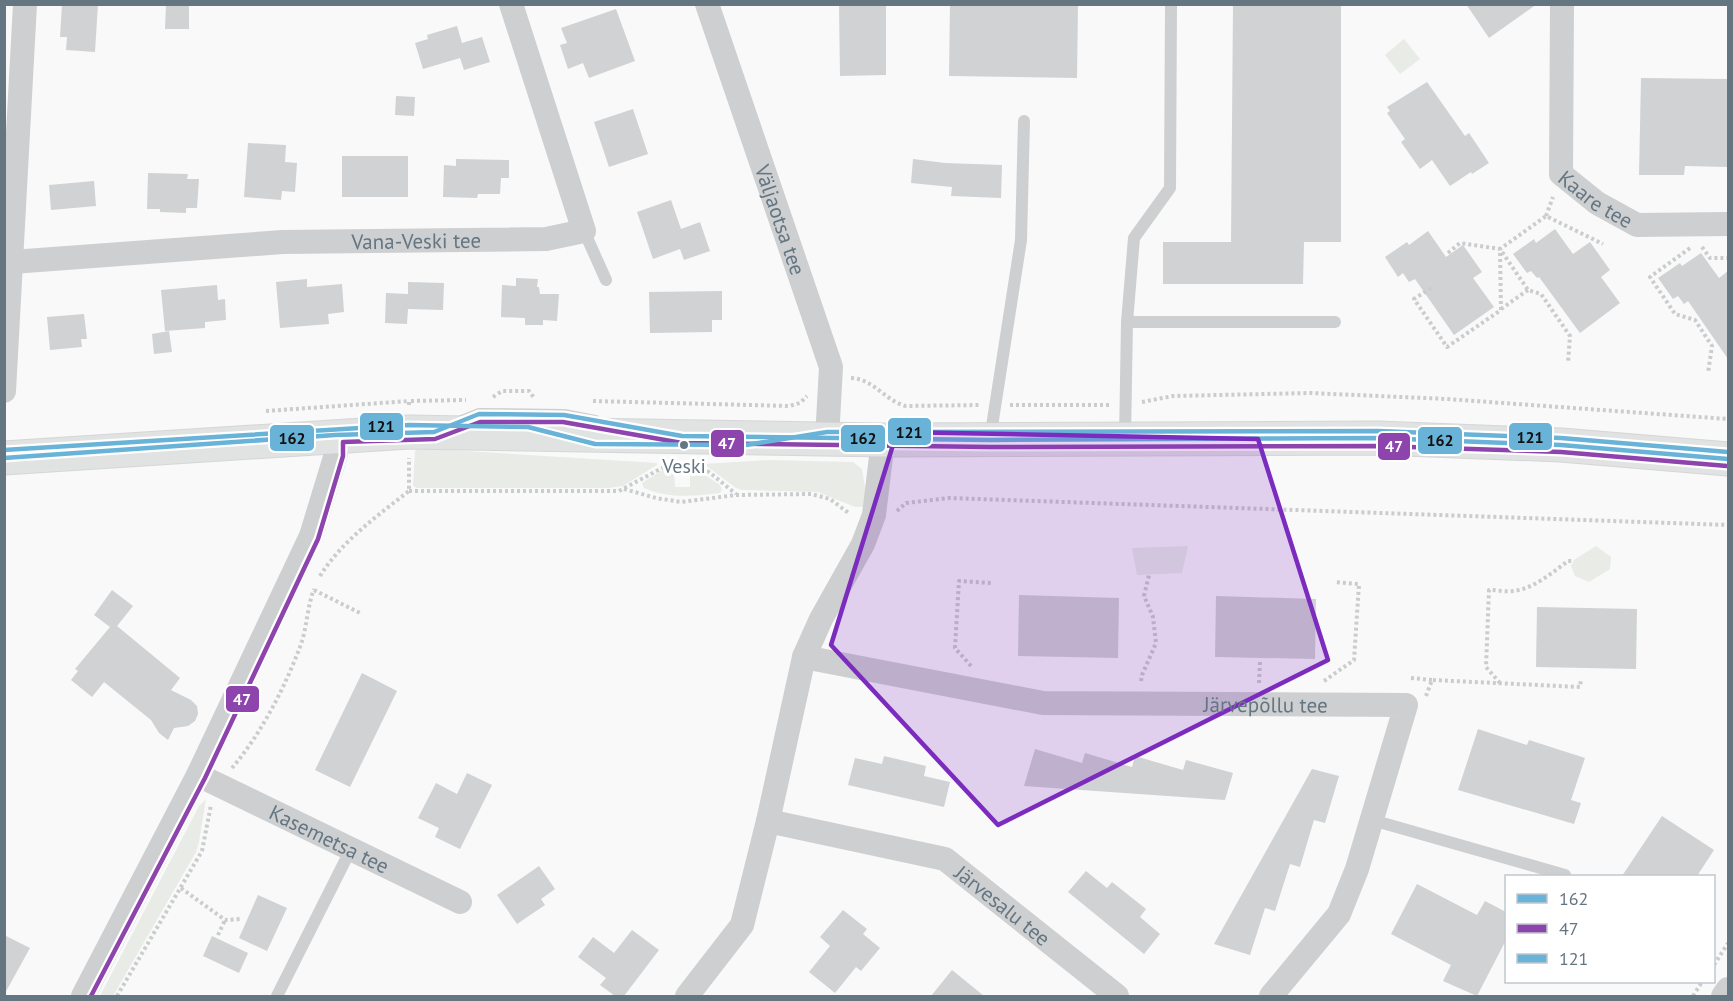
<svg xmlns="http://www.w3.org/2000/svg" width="1733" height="1001" font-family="'PT Sans',sans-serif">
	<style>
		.green { fill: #e8ebe6 }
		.building { fill: #d0d2d3 }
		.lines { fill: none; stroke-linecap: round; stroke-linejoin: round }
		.secondary-casing { stroke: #d5d6d7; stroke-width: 35 }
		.path { stroke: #cbcccd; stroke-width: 4; stroke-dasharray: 3 3; stroke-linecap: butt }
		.lane { stroke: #cecfd0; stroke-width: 12 }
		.street { stroke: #cecfd0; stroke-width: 24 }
		.secondary { stroke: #e1e2e2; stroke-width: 33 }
		.bus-1-casing { stroke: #fff; stroke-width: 9 }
		.bus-2-casing { stroke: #fff; stroke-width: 9 }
		.bus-3-casing { stroke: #fff; stroke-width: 9 }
		.bus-1 { stroke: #69b3d9; stroke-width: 4.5 }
		.bus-2 { stroke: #8e44ad; stroke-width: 4.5 }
		.bus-3 { stroke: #69b3d9; stroke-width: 4.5 }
		.marked { fill: #7b2cbf; fill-opacity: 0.2; stroke: #7b2cbf; stroke-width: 4.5; stroke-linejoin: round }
		.bus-dot { fill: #657683; stroke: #fff; stroke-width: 2 }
		.labels { text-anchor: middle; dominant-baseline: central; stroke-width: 6; stroke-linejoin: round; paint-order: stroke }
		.bus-label { font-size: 20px; fill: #657683; stroke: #fff }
		.street-label { font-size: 21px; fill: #657683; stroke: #fff }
		.line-badge { stroke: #fff; stroke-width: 2 }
		.badge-label { font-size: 16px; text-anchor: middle; font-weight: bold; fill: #fff }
		.pale-badge-label { font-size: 16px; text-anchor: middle; font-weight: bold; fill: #111 }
	</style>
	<rect width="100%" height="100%" fill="#f9f9f9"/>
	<g class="green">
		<polygon points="1404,39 1420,59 1400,74 1385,55"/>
		<polygon points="418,448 657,463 657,465 623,486 609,488 417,488 413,486 415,451"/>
		<polygon points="769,460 853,462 862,469 866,493 864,507 855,507 818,492 742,490 736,488 704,464"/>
		<path d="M666,468L674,472L675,487H690V472L696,469L720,485L722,490L720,493C694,496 668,499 644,488L642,483Z"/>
		<polygon points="1188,546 1182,573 1137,575 1132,548"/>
		<polygon points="1596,546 1611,557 1610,569 1589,582 1575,576 1571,566 1574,560"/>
		<polygon points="206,799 199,842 196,852 113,996 100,996 199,806"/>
	</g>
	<g class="building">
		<polygon points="62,4 98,4 95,52 66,50 67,37 60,37"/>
		<polygon points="166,4 189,4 189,29 165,29"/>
		<polygon points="839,4 886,4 886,75 840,76"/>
		<polygon points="950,4 1078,4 1077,78 949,76"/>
		<polygon points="1233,4 1341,4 1341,242 1304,242 1303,284 1163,284 1163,242 1231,242"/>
		<polygon points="1466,4 1537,4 1489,38"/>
		<polygon points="616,9 635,61 589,78 583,63 568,69 560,45 567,43 561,28"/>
		<polygon points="457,26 462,43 482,37 490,62 464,70 460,58 423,69 415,43 428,39 427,35"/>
		<polygon points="1641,78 1728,79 1728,167 1685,166 1684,175 1639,175"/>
		<polygon points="1427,82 1465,136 1469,133 1489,163 1472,174 1471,172 1450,186 1432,160 1420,169 1401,142 1405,139 1387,113 1390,111 1387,107"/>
		<polygon points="396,96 415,97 414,116 395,115"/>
		<polygon points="633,109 648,154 609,167 594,122"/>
		<polygon points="248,143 286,145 285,162 297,163 295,192 282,191 281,200 244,197"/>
		<rect x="342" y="156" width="66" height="41"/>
		<polygon points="456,159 509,160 509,178 501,178 500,194 478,194 477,198 443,197 444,165 456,166"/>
		<polygon points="913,159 945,163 1002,165 1001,198 951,196 952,187 911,183"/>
		<polygon points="148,173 188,174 187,179 199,179 197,208 186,208 186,213 160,212 160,209 147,209"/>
		<polygon points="94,181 96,206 51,210 49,185"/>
		<polygon points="671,200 681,229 700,222 710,251 684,260 680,249 653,259 637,212"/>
		<polygon points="1555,229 1573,254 1590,242 1610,270 1601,277 1620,303 1580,333 1539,277 1537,278 1531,271 1527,273 1513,254 1534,239 1536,243"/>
		<polygon points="1428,231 1446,257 1463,245 1482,272 1473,278 1494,307 1454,335 1415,279 1409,282 1403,273 1398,277 1385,257 1407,242 1409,245"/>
		<polygon points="1701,253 1719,278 1728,271 1728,359 1688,301 1684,304 1678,296 1673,299 1658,278 1680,263 1682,266"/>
		<polygon points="516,278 538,279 537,287 539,287 540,294 559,294 557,321 543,320 543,325 525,325 525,318 501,317 502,285 516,286"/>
		<polygon points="307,279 307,287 342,284 344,312 328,314 329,324 280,328 276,282"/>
		<polygon points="408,282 444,283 443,310 408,309 407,324 385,323 386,293 408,294"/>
		<polygon points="217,285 218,300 225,299 226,320 205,322 205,328 165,331 161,290"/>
		<polygon points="722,291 722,320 712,320 712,332 650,333 649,292"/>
		<polygon points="84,314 87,339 81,339 82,347 50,350 47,317"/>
		<polygon points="169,331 172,352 154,354 152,334"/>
		<polygon points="112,590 133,606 117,626 180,678 171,690 191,700 197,706 198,714 195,721 188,726 174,728 168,740 159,733 151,720 104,682 92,697 71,680 78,671 75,669 110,627 94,615"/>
		<polygon points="1019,595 1119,598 1118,658 1018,656"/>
		<polygon points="1216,596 1316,599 1315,659 1215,657"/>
		<polygon points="1537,607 1637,609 1636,669 1536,667"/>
		<polygon points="362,673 397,691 350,787 315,770"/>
		<polygon points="1478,729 1527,745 1529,740 1585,758 1571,800 1581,803 1574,824 1458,790"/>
		<polygon points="1035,749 1082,763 1085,753 1132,767 1135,756 1183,770 1186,760 1233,773 1225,800 1024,786"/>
		<polygon points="884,756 926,766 924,776 950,782 944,807 848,785 855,758 882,764"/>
		<polygon points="1312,769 1339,776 1325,823 1314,820 1300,867 1290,864 1275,911 1265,908 1250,955 1214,944"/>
		<polygon points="467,773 492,785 460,849 435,837 439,828 418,818 436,783 457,794"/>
		<polygon points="1662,816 1714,850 1697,876 1622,876"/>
		<polygon points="539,866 555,889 541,899 545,905 517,924 497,895"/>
		<polygon points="1086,871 1107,888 1112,882 1146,909 1140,917 1160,934 1144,954 1068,892"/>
		<polygon points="1417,884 1477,915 1485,901 1506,912 1506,940 1477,996 1443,981 1451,965 1391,934"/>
		<polygon points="258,895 287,908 267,951 239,938"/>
		<polygon points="843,910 867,929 863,934 880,948 861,971 856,967 835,993 809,972 830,946 820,937"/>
		<polygon points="632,930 659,950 624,996 615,996 600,985 606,978 578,957 593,937 614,953"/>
		<polygon points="4,935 30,948 4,995"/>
		<polygon points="212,936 248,953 239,973 203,956"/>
		<polygon points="952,970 984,996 931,996"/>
	</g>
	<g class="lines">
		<g class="secondary-casing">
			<polyline id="secondary" points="4,458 409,432 883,440 1378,438 1561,445 1728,459"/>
		</g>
		<g class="path">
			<polyline points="1546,216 1553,197"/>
			<polyline points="1702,247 1710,258 1728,258"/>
			<polyline points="1690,248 1650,277 1675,314 1695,320 1712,346 1708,373"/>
			<polyline points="1448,253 1460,243 1500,249 1528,290 1541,294 1570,336 1568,363"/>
			<polyline points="1431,288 1414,299 1447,347 1501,310 1500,249 1546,216 1603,244"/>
			<polyline points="1501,309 1528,290"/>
			<path d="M851,378C874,379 885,401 906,406L979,405"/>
			<polyline points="493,397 502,391 529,391 535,399"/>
			<polyline points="593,401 789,406 800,403 807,396"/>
			<polyline points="1142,402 1173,396 1310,393 1447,399 1728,419"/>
			<polyline points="409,405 409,401 466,400"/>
			<polyline points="1010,405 1111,405"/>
			<polyline points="266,411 409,401"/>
			<polyline points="696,466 709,472 736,494"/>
			<polyline points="624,489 656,498 681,502 736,495 811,494 830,499 850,514"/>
			<polyline points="409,491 619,491 664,467 670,466"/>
			<polyline points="897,511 906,503 949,498 1728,525"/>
			<path d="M320,576C341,542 377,516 409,491V458"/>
			<polyline points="314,590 360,613"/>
			<polyline points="971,666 955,648 959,581 992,583"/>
			<polyline points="1411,678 1432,680"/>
			<polyline points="1141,681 1142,675 1156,643 1153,617 1144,596 1149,575"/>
			<polyline points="1324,681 1354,660 1359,584 1335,582"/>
			<polyline points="1259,683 1260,662"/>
			<path d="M1500,683L1486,667L1489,590C1497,590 1506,592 1513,591C1533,589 1552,573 1568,561H1572"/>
			<polyline points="1426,696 1432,680 1580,687 1581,679"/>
			<path d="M232,768C261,734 284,689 300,647C307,629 307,607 314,589"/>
			<polyline points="181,888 225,920 241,919"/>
			<polyline points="218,935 225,920"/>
			<polyline points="1714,965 1728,943"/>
			<polyline points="117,996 202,851 211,805"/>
			<polyline points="1693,996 1702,982"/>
		</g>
		<g class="lane">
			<polyline points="584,231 606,280"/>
			<polyline points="1127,322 1335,322"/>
			<polyline points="459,422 479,414 564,415 595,421"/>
			<polyline points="990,439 1021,240 1024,121"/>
			<polyline points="1125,439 1127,322 1134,238 1170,188 1171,4"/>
			<polyline points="1372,820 1565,875"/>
			<polyline points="277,996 351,849"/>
		</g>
		<g class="street">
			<path id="s1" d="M707,4L831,367L827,439"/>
			<path id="s2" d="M1562,4L1561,174L1597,203L1637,225L1728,224"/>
			<path id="s3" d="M12,262L283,242L546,239L584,231L511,4"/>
			<polyline points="4,391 25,4"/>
			<path id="s4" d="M804,657L1043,703L1406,705L1357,869L1339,914L1271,996"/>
			<path id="s5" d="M198,775L460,902"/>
			<path id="s6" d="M768,821L945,859L1117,996"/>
			<polyline points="83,996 198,775 311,536 336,454 335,435"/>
			<polyline points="687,996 742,925 768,821 804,657 821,619 863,544 874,515 883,440"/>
			<polyline points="1723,996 1728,989"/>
		</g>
		<use href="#secondary" class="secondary"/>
		<g class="bus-1-casing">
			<polyline id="bus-1" points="4,458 335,435 434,432 479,414 564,415 682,436 990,440 1378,438 1561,445 1728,459"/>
		</g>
		<g class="bus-2-casing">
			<polyline id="bus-2" points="91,996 205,778 318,539 343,456 343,442 435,439 480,422 563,422 682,443 990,447 1378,446 1561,452 1727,466"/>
		</g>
		<g class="bus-3-casing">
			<polyline id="bus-3" points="4,450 409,425 528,427 595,444 746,445 827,432 1378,431 1561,438 1728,452"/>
		</g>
		<use href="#bus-1" class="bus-1"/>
		<use href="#bus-2" class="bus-2"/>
		<use href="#bus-3" class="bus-3"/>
	</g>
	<path class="marked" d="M897,432L1258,439L1328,660L998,825L831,645Z"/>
	<circle class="bus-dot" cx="684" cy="445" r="5"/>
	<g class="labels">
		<g class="bus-label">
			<text x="684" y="466">Veski</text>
		</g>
		<g class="street-label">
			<text stroke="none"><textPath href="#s2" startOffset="213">Kaare tee</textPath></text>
			<text stroke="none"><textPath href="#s1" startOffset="228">Väljaotsa tee</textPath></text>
			<text stroke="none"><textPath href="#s3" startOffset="405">Vana-Veski tee</textPath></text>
			<text stroke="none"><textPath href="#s4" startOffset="466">Järvepõllu tee</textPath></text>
			<text stroke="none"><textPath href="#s5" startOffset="146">Kasemetsa tee</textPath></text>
			<text stroke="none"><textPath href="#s6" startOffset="255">Järvesalu tee</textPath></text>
		</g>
	</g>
	<g class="line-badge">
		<rect x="359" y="412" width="45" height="29" rx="6" fill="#69b3d9"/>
		<rect x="887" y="417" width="45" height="29" rx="6" fill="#69b3d9"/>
		<rect x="1508" y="422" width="45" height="29" rx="6" fill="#69b3d9"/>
		<rect x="269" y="424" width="46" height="28" rx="6" fill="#69b3d9"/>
		<rect x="840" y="424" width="46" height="29" rx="6" fill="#69b3d9"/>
		<rect x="1417" y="426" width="46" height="29" rx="6" fill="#69b3d9"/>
		<rect x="710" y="429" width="35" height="29" rx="6" fill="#8e44ad"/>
		<rect x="1377" y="432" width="34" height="29" rx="6" fill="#8e44ad"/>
		<rect x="225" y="685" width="35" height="28" rx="6" fill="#8e44ad"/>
	</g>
	<g class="badge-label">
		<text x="727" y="449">47</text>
		<text x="1394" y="452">47</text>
		<text x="242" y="705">47</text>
	</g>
	<g class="pale-badge-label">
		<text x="381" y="432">121</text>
		<text x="909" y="438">121</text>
		<text x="1530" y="443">121</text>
		<text x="292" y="444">162</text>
		<text x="863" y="444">162</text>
		<text x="1440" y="446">162</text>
	</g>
	<rect width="1733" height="1001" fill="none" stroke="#657683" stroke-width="12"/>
	<rect x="1505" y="875" width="210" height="108" fill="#ffffff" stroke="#c1c8cd" stroke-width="1.5"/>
	<rect x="1517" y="894" width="30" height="9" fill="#69b3d9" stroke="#c1c8cd" stroke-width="1.5"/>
	<text x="1559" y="905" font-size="18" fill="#657683">162</text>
	<rect x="1517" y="924" width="30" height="9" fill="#8e44ad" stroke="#c1c8cd" stroke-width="1.5"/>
	<text x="1559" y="935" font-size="18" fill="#657683">47</text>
	<rect x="1517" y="954" width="30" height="9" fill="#69b3d9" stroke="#c1c8cd" stroke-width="1.5"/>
	<text x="1559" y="965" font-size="18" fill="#657683">121</text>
</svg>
